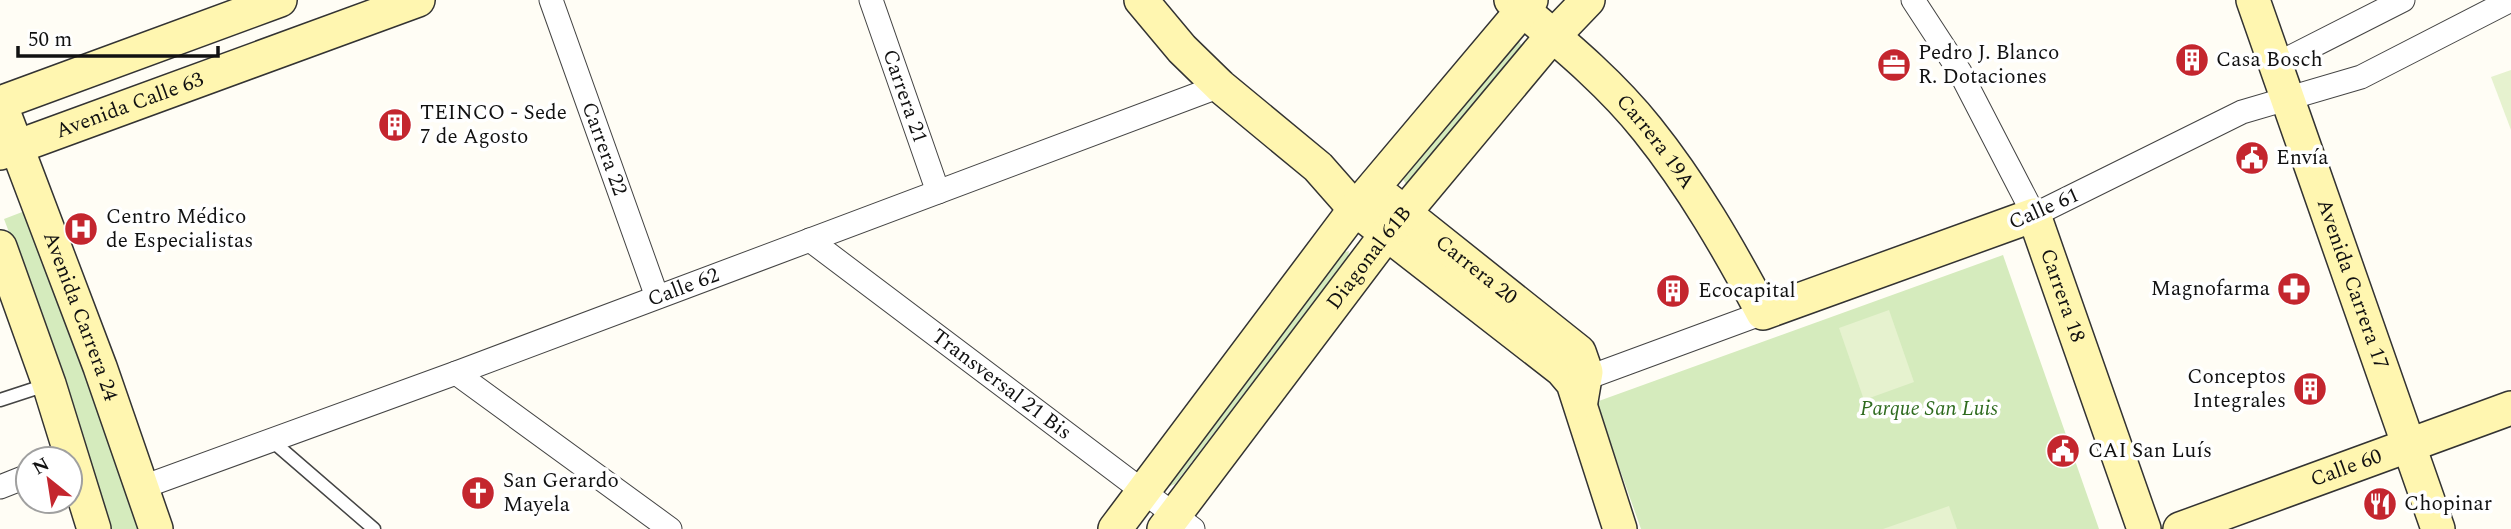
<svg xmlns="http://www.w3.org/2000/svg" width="2511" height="529" font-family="Spectral,serif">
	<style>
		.green { fill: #d5ebbd }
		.pitch { fill: #e6f2cf }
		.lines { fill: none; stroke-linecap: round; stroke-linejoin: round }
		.lane-casing { stroke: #444; stroke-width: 15 }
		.street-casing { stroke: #444; stroke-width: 25 }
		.secondary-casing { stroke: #333; stroke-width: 36 }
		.lane { stroke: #fff; stroke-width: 12 }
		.street { stroke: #fff; stroke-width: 23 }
		.secondary { stroke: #fff6b0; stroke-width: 33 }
		.labels { text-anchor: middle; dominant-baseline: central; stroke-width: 7; stroke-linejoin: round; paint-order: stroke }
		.poi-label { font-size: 21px; fill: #111; stroke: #fff; text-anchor: start }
		.street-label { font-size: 21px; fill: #111; stroke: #fff }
		.park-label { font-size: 21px; font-style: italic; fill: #2f6b1f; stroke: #fff }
	</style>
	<rect width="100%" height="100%" fill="#fffdf5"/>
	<g class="green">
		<polygon points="1518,40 1523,48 1406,184 1401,176"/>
		<polygon points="30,209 139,529 110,529 71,397 4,219"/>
		<polygon points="1349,251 1348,257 1175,484 1168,487 1164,479 1338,254"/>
		<polygon points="2003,255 2099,529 1641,529 1596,402"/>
	</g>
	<g class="pitch">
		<polygon points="2511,70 2511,130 2491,77"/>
		<polygon points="1889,310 1914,382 1864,400 1839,328"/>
		<polygon points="1949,506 1957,529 1883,529"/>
	</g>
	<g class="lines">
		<g class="lane-casing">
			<g id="lane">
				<polyline points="0,400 49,384"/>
				<polyline points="271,440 374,529"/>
			</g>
		</g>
		<g class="street-casing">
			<g id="street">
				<path id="s1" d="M551,0L657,297"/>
				<path id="s2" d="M871,0L938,192"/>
				<polyline points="1913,0 1960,72 2034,215 2242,112 2361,77 2511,0"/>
				<polyline points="2275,65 2403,0"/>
				<path id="s3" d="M810,240L1193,529"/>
				<polyline points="456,373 670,529"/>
				<polyline points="1573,383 1763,313"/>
				<polyline points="0,487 28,476"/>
				<path id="s4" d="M143,487L456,373L1220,86"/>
			</g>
		</g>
		<g class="secondary-casing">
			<g id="secondary">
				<polyline points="1141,0 1182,49 1220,86 1318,167 1355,209 1562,370 1573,383 1620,529"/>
				<path id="s5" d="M1511,0C1558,40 1608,80 1647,129C1692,185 1729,249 1763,313L2034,215L2144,529"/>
				<path id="s6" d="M2253,0L2438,529"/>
				<path id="s7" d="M0,103L100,367L156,529"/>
				<polyline points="0,103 280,0"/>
				<path id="s8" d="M0,153L418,0"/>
				<path id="s9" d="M1387,199L1579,352L1586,372L1581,401"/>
				<polyline points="0,247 49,384 94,529"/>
				<polyline points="1115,529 1355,209 1531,0"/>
				<path id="s10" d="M1164,529L1386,235L1542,48L1588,0"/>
				<path id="s11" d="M2180,529L2511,408"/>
			</g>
		</g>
		<use href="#lane" class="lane"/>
		<use href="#street" class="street"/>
		<use href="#secondary" class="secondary"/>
	</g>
	<defs>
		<g id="building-disc" transform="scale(1.75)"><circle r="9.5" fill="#c4262e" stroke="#fff"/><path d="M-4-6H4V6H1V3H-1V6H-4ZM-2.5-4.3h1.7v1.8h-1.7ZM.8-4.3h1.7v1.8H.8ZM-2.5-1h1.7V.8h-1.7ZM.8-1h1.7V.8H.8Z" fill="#fff"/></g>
		<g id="office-disc" transform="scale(1.75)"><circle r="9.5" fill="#c4262e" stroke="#fff"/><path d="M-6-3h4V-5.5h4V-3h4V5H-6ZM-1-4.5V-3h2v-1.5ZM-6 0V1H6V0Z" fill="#fff"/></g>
		<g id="civic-disc" transform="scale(1.75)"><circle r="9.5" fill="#c4262e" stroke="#fff"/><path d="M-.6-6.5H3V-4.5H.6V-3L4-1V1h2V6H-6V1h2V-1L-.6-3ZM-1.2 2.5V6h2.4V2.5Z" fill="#fff"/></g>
		<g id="hospital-disc" transform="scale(1.75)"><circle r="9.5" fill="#c4262e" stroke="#fff"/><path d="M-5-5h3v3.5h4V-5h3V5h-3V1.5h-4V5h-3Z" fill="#fff"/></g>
		<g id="pharmacy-disc" transform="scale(1.75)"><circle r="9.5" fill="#c4262e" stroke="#fff"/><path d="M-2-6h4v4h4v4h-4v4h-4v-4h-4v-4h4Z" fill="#fff"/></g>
		<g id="church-disc" transform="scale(1.75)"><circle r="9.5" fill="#c4262e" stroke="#fff"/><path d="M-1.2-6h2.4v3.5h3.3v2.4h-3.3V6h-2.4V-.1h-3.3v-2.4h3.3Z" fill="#fff"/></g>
		<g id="restaurant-disc" transform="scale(1.75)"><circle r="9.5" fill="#c4262e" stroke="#fff"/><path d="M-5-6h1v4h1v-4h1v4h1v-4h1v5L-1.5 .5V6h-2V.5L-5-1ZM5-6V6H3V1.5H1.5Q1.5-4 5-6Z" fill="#fff"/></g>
	</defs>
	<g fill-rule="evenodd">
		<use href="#building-disc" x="2192" y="60"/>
		<use href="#office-disc" x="1894" y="65"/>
		<use href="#building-disc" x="395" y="125"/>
		<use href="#civic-disc" x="2252" y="158"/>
		<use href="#hospital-disc" x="81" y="229"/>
		<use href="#pharmacy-disc" x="2294" y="289"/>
		<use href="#building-disc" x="1673" y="291"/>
		<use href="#building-disc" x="2310" y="389"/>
		<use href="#civic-disc" x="2063" y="451"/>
		<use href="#church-disc" x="478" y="493"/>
		<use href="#restaurant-disc" x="2380" y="504"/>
	</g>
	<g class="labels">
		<g class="poi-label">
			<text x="1918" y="53">Pedro J. Blanco<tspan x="1918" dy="24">R. Dotaciones</tspan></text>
			<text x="2216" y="60">Casa Bosch</text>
			<text x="420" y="113">TEINCO - Sede<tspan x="420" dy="24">7 de Agosto</tspan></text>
			<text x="2276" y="158">Envía</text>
			<text x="106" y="217">Centro Médico<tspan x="106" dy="24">de Especialistas</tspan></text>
			<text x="2270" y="289" text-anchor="end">Magnofarma</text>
			<text x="1698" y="291">Ecocapital</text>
			<text x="2286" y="377" text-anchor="end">Conceptos<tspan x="2286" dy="24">Integrales</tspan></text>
			<text x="2088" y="451">CAI San Luís</text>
			<text x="503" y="481">San Gerardo<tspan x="503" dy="24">Mayela</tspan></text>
			<text x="2404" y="504">Chopinar</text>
		</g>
		<g class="street-label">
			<text stroke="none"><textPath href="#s2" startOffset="102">Carrera 21</textPath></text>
			<text stroke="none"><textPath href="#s8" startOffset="138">Avenida Calle 63</textPath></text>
			<text stroke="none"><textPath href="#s5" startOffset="203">Carrera 19A</textPath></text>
			<text stroke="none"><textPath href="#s1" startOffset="158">Carrera 22</textPath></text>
			<text transform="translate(2044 209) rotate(-24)">Calle 61</text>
			<text stroke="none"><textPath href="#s10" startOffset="340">Diagonal 61B</textPath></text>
			<text stroke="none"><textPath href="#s9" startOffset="114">Carrera 20</textPath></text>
			<text stroke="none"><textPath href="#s6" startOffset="301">Avenida Carrera 17</textPath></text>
			<text stroke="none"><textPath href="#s4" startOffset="576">Calle 62</textPath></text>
			<text stroke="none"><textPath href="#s5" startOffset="779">Carrera 18</textPath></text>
			<text stroke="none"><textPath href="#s7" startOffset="228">Avenida Carrera 24</textPath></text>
			<text stroke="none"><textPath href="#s3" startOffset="240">Transversal 21 Bis</textPath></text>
			<text stroke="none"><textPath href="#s11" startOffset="177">Calle 60</textPath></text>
		</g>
		<g class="park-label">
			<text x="1929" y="409">Parque San Luis</text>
		</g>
	</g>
	<g transform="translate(49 480) rotate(330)"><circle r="33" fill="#ffffff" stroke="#a0a0a0" stroke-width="2"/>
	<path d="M0-5L12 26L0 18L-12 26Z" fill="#c4262e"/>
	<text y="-10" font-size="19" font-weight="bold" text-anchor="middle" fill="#111111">N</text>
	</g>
	<path d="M18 46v10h200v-10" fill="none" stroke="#111111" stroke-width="3.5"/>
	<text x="28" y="46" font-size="21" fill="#111111" stroke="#ffffff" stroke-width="5" paint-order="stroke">50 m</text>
</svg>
